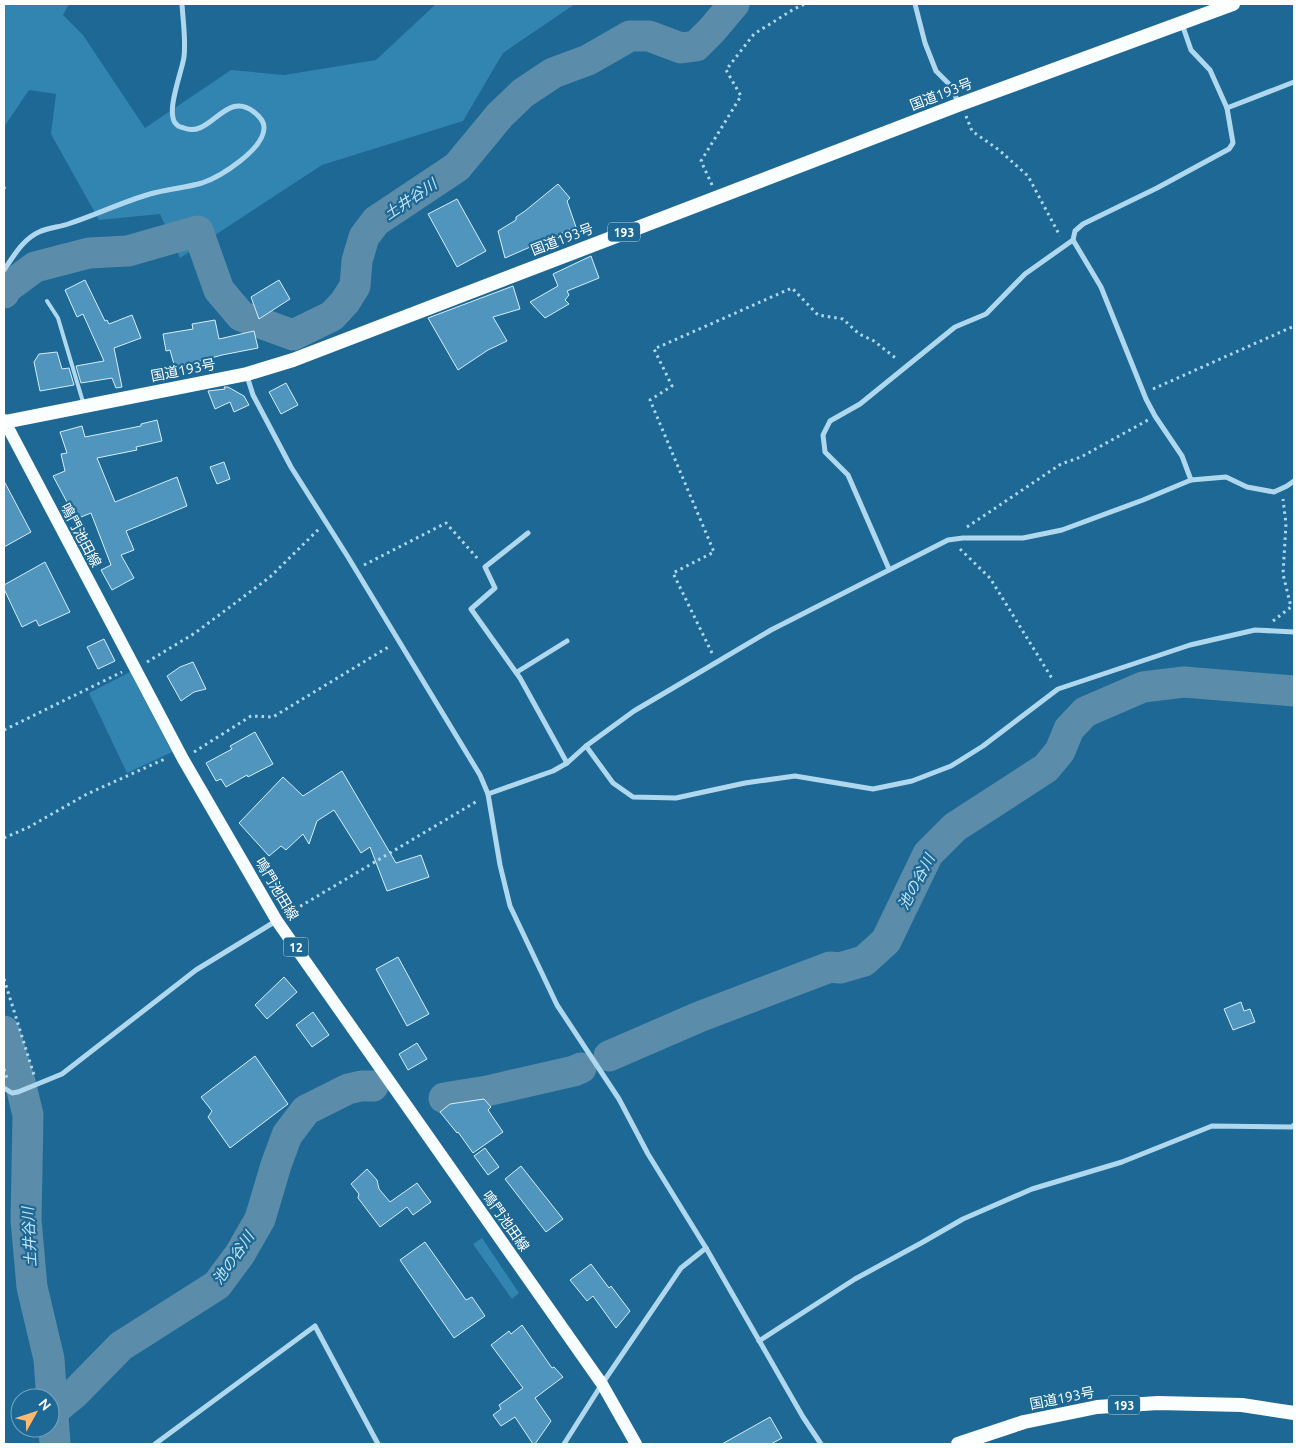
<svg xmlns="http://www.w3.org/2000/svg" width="1298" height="1448" font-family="Ubuntu,'Noto Sans JP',sans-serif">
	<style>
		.green { fill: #3284b1 }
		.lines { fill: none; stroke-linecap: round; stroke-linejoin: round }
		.stream { stroke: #a3d6f0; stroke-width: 5 }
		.river { stroke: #5b8ca9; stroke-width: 31 }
		.building { fill: #4f95bd; stroke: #d6edfa }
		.path { stroke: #afd8ef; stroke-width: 3; stroke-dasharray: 2.5 4; stroke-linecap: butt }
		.service { stroke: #afd8ef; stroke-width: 4 }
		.minor { stroke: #afd8ef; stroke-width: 5 }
		.primary { stroke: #f7fcff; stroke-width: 12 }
		.trunk { stroke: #fbfeff; stroke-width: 14 }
		.labels { text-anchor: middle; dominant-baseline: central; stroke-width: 4.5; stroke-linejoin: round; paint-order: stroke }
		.shield { fill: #1d6894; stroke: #bbd2df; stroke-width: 1 }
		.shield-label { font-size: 12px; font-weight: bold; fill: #fff }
		.street-label { font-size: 14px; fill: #fff; stroke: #1d6894 }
		.water-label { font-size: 15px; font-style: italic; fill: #c3e4f6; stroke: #1d6894 }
	</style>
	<rect width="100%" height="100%" fill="#1d6894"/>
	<g class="green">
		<polygon points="4,4 69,4 63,15 83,35 145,128 231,70 284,75 376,60 436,4 575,4 503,53 463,121 322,165 180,258 160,214 99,220 51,134 56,94 29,90 4,127"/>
		<polygon points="130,672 172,752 127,773 89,693"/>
		<polygon points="482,1238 519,1293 512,1299 473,1244"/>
	</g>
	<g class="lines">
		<polyline class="stream" points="4,1073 20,1082"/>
		<g class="river">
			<polyline points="4,293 4,290 35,267 89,253 128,251 198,231 219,290 241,316 293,335 332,316 345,302 355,286 357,261 364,237 376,221 457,167 500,115 523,93 553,73 588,60 630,36 649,36 681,48 696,46 711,31 734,4"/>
			<polyline points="4,1031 20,1082 28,1115 26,1220 32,1287 49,1359 55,1444"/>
			<polyline points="609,1056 699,1017 830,967 840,968 864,961 886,941 928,854 955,827 1046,768 1060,751 1069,729 1085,712 1143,687 1184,682 1294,691"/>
			<polyline points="444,1098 487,1091 574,1071 581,1068"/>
			<polyline points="53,1411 75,1393 121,1346 217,1285 240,1254 260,1219 276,1165 287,1135 306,1110 348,1089 361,1086 373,1086"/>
		</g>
	</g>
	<g class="building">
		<polygon points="558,184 570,198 567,201 576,227 505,258 498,231 516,220 516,217 525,211"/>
		<polygon points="457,199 486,251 457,267 428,214"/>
		<polygon points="591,256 599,278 567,291 569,295 565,300 569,304 545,318 530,302 558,286 553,274"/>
		<polygon points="85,280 105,321 107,320 109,324 132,315 141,338 114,348 122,387 116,388 112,378 81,383 76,366 104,361 83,314 77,317 65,290"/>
		<polygon points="279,280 290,299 259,319 251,297"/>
		<polygon points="513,286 520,309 493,317 507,341 488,350 458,370 428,318"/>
		<polygon points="215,320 219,339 254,331 258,348 222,355 175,368 170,350 166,351 163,334 193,329 192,324"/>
		<polygon points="57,352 62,369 69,368 74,385 40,391 34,362 39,354"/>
		<polygon points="286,383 298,405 281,414 269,392"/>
		<polygon points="224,387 228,387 244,396 249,405 234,412 230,402 215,409 208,391 225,389"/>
		<polygon points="157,420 162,441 136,447 137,450 97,458 115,502 177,477 187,506 126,531 134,550 121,555 134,578 112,590 101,570 111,565 91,513 76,519 53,476 65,471 61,454 67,453 60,432 82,426 85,437 141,426 141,424"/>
		<polygon points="224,462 230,479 217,484 210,467"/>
		<polygon points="4,481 31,532 4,547"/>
		<polygon points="45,562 70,612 39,626 36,620 22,627 4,589 4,585"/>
		<polygon points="104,639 115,661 98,669 87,647"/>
		<polygon points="193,662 206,689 194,692 181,701 167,676 180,667"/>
		<polygon points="255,732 273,764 248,777 247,775 226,787 221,779 216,781 206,763 232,749 230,746"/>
		<polygon points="342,771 396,863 421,855 429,877 387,891 370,847 361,853 334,810 317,821 309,844 303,834 286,850 281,846 269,856 239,823 283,777 303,796"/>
		<polygon points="398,957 429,1014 407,1026 376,969"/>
		<polygon points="284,977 297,992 267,1019 255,1005"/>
		<polygon points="1241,1002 1244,1011 1250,1009 1255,1022 1233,1030 1224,1009"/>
		<polygon points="313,1012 329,1035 312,1047 296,1025"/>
		<polygon points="417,1043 427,1059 408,1070 399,1054"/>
		<polygon points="255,1056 288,1104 230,1148 208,1117 212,1111 201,1097"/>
		<polygon points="484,1099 491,1107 488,1110 503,1132 473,1153 458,1132 457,1133 440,1112 450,1104"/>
		<polygon points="485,1148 499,1167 488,1175 474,1156"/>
		<polygon points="521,1166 563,1219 546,1232 505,1179"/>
		<polygon points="367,1169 377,1180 379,1189 390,1202 417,1183 431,1202 413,1215 407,1207 380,1227 358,1198 359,1194 351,1184"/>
		<polygon points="425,1242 466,1300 472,1297 485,1316 454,1338 400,1260"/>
		<polygon points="591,1264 609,1288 611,1286 630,1311 616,1328 593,1296 587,1301 570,1280"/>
		<polygon points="522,1325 552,1368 554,1367 563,1377 535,1398 551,1421 535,1444 533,1444 515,1417 501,1426 493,1415 501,1409 499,1405 523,1388 491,1345 509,1331 511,1334"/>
		<polygon points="770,1417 782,1438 771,1444 722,1444"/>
	</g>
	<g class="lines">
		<g class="path">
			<polyline points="966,116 972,131 999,150 1028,176 1060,236"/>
			<polyline points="712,185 701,161 741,96 726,70 754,34 794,9 805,4"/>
			<polyline points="4,189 5,184"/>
			<polyline points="1153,389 1292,327 1294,328"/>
			<polyline points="967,527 1061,464 1081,457 1148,420"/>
			<polyline points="960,549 990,578 1053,680"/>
			<polyline points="364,565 446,523 478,559"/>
			<polyline points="1273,621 1291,607 1283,574 1286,524 1283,499"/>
			<polyline points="712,653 673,573 714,552 650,400 672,386 654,349 792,288 818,315 843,319 859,334 874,341 898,360"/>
			<polyline points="147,662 195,633 270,577 319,529"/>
			<polyline points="4,730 122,672"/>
			<polyline points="194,752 251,716 273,717 390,646"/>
			<polyline points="4,838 29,827 87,794 167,758"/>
			<polyline points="289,913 479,800"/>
			<polyline points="4,979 34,1075"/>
			<polyline points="4,1069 7,1078"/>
		</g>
		<polyline class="service" points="47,301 58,318 83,402"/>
		<g class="minor">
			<polyline points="915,4 925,43 936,71 953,88 958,104"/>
			<polyline points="1182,24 1191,50 1210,70 1227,108 1294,82"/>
			<polyline points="1073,240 1075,231 1083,224 1157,188 1229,149 1233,143 1227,108"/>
			<path d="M4,270C13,257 23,239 39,232C48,228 59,227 68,224C96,215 122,202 150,194C167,189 185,188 202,183C220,177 265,149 264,127C264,121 259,116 254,112C226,89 210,139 184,128C181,127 179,127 177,125C164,115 182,72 184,57C186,40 183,21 182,4"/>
			<polyline points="247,376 253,395 291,467 348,557 480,775 488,794 500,865 510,906 557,1005 619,1099 648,1154 706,1248 803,1417 821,1444"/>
			<polyline points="528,533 485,567 495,588 471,609 520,678 567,763"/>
			<polyline points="889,569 848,475 825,452 823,435 830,421 860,404 955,327 986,314 1025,274 1073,240 1101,287 1146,399 1155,416 1182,456 1191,480"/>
			<polyline points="517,672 567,641"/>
			<polyline points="586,746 613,783 633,797 676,798 745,783 795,776 873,789 912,781 951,766 983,746 1058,689 1190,645 1255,630 1294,632"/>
			<polyline points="488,794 553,771 567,763 586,746 634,711 673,688 771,630 948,540 963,538 1023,538 1062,530 1143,500 1191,480 1226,477 1247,487 1274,492 1287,486 1294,481"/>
			<polyline points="4,1088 12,1093 18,1092 62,1074 196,970 276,921"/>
			<polyline points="759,1341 855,1279 923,1242 963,1219 1032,1189 1122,1162 1212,1126 1292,1127 1294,1125"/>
			<polyline points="155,1444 315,1326 378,1444"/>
			<polyline points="564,1444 602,1384 681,1268 706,1248"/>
		</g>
		<polyline class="primary" points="4,420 183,759 277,921 602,1384 636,1444"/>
		<g class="trunk">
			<polyline points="5,422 247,374 293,360 958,105 1233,4"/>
			<polyline points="958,1444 1024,1422 1097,1407 1158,1403 1242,1405 1294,1413"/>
		</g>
	</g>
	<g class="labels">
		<g class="shield">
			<rect x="608" y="222.5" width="32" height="19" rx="4"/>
			<rect x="283.5" y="937.5" width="25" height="19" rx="4"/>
			<rect x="1108" y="1395.5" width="32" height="19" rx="4"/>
		</g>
		<g class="shield-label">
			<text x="624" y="232">193</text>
			<text x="296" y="947">12</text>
			<text x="1124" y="1405">193</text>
		</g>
		<g class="street-label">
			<text transform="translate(941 94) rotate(-21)">国道193号</text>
			<text transform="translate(562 239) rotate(-21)">国道193号</text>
			<text transform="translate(183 370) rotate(-11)">国道193号</text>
			<text transform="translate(81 535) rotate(62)">鳴門池田線</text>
			<text transform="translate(277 889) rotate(59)">鳴門池田線</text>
			<text transform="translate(506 1221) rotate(55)">鳴門池田線</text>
			<text transform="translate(1062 1398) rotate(-11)">国道193号</text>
		</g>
		<g class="water-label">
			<text transform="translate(410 199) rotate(-34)">土井谷川</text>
			<text transform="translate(916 882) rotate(-62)">池の谷川</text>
			<text transform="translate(29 1237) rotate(-93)">土井谷川</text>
			<text transform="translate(233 1258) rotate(-55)">池の谷川</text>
		</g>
	</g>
	<rect width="1298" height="1448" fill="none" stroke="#ffffff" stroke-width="10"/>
	<g transform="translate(35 1413) rotate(50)"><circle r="24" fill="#1d6894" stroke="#77a4bf"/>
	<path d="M0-4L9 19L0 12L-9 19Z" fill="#feb96e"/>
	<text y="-8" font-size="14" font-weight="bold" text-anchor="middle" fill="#ffffff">N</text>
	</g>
</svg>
